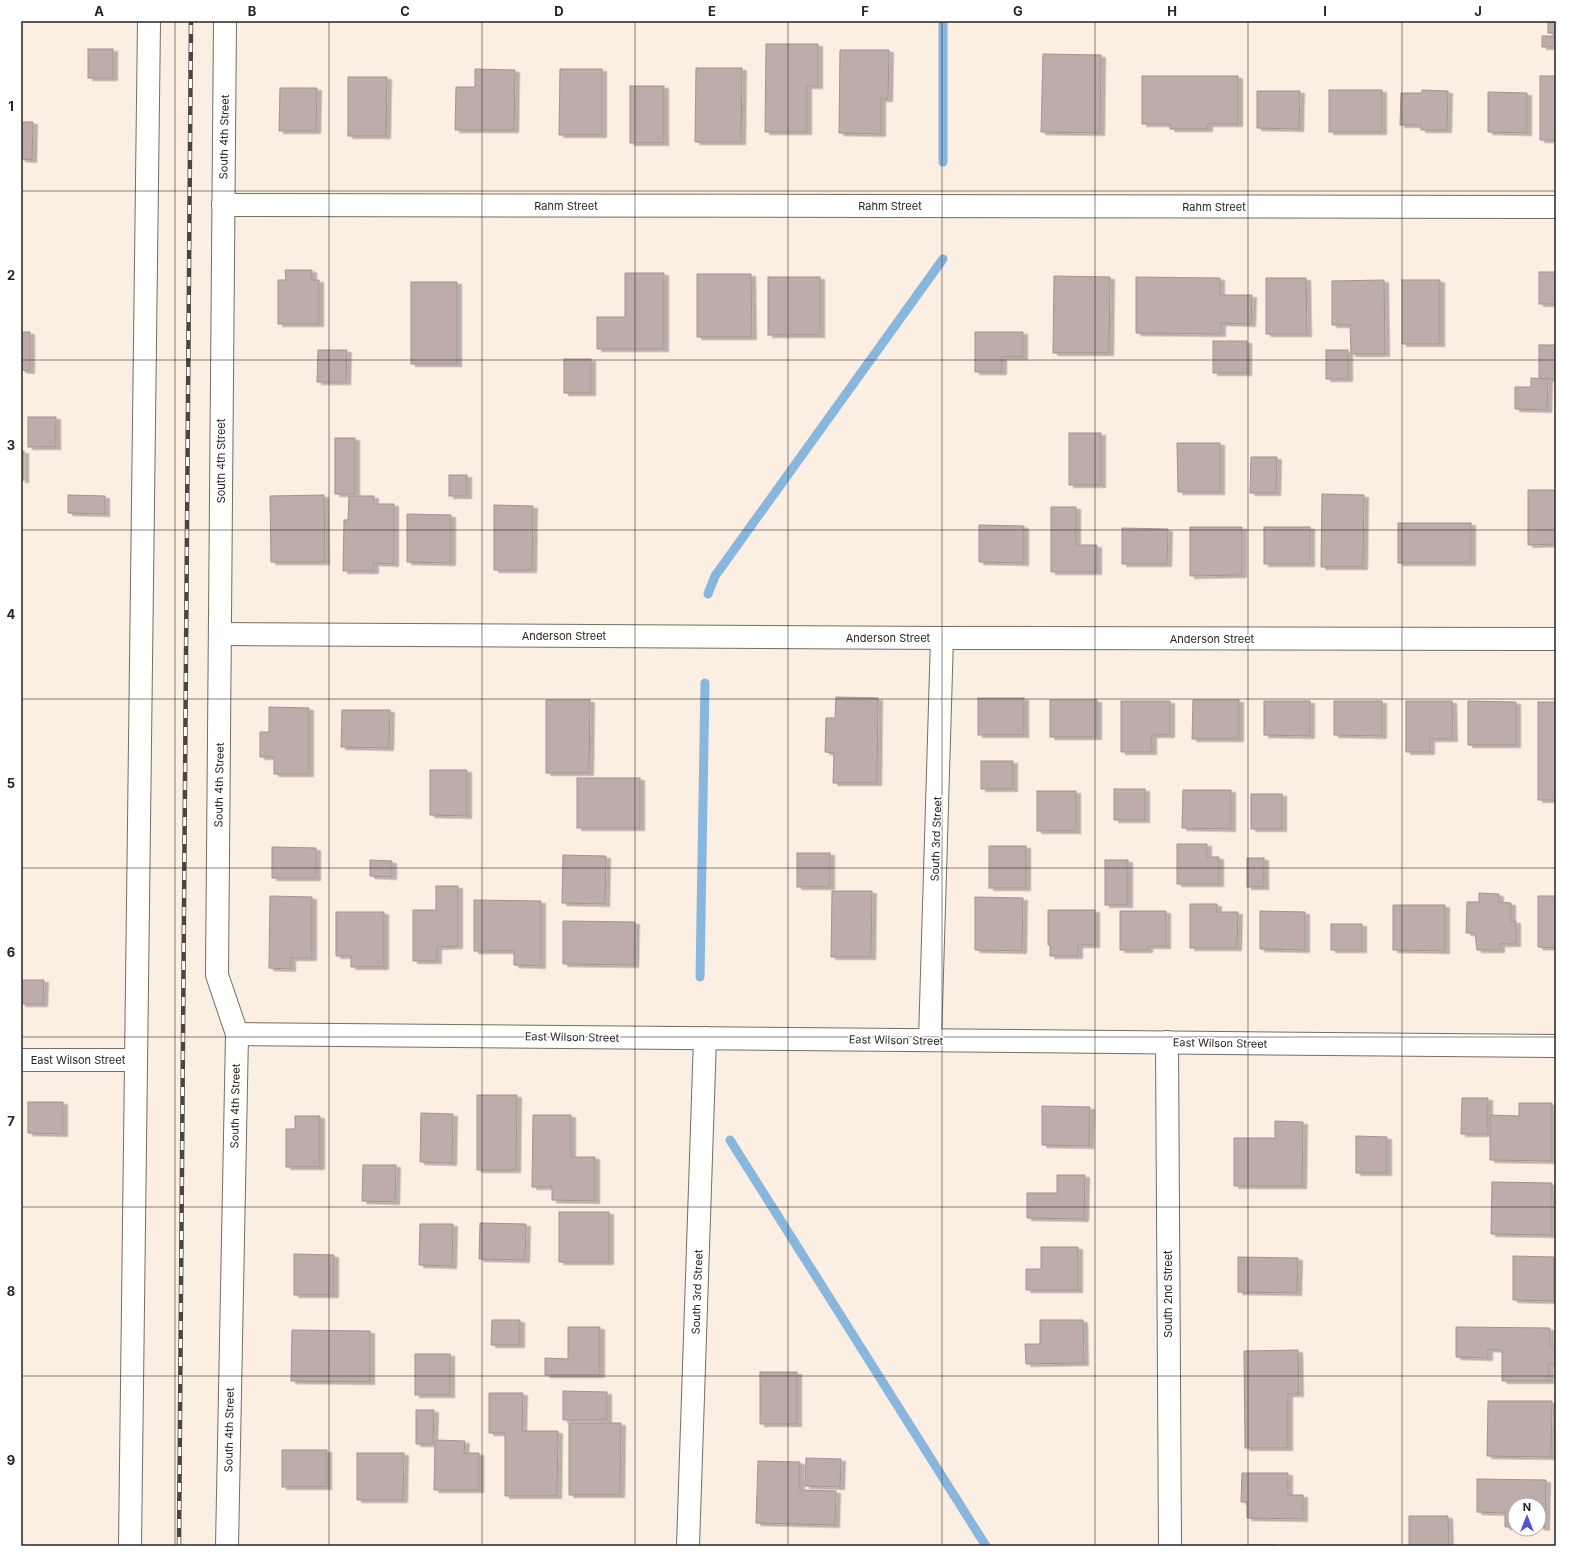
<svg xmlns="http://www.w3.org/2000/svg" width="1577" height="1567" font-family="Inter,sans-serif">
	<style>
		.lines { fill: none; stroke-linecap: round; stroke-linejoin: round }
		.stream { stroke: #88b6dd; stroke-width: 9 }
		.building { fill: #bdaca9; stroke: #a39390; filter: url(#shadow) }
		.minor-casing { stroke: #786c63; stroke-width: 24 }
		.minor { stroke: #fff; stroke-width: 22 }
		.rail-casing { stroke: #4b4540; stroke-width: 4.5 }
		.rail { stroke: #fff; stroke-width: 3; stroke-dasharray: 9; stroke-linecap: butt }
		.grid { fill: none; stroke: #28231f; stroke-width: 1; stroke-opacity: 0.55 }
		.labels { text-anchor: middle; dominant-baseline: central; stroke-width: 3; stroke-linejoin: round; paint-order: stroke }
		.street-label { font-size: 11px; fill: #28231f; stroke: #fff }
		.neatline { fill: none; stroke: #28231f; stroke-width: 1.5 }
		.grid-label { font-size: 13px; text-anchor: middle; font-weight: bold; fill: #28231f }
	</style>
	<defs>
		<filter id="shadow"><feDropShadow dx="4.5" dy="2.5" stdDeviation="0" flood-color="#0004"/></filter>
	</defs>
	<rect width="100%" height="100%" fill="#fbeee3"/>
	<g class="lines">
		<g class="stream">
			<polyline points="943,21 943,162"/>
			<polyline points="708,594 715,576 943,259"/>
			<polyline points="700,977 705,683"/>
			<polyline points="730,1140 986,1546"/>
		</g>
	</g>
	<g class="building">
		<rect x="1548" y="21" width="8" height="12"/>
		<rect x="1542" y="36" width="14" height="11"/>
		<polygon points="766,44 818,44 818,86 807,86 807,132 765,132"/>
		<rect x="88" y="49" width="25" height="29"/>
		<polygon points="840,50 889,50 888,99 881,99 881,134 839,133"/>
		<polygon points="1043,54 1101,55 1100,133 1041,132"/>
		<polygon points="696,68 742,68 741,142 695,142"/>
		<polygon points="475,69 515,70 514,130 455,130 456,87 475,87"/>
		<polygon points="560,69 602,69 602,135 559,135"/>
		<polygon points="1142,76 1238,76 1238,124 1208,124 1208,129 1170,129 1170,124 1142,124"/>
		<rect x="1540" y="76" width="16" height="64"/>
		<polygon points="348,77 387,77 386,136 348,136"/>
		<rect x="630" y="86" width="34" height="57"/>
		<polygon points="280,88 317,88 316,131 279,131"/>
		<rect x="1329" y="90" width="53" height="42"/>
		<polygon points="1422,90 1448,91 1447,130 1421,130 1421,125 1400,125 1401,93 1422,93"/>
		<polygon points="1257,91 1300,91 1299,129 1257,128"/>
		<polygon points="1488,92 1527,93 1527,133 1488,132"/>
		<polygon points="21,122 33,122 32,160 21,159"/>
		<polygon points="285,270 312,270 312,280 319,280 319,324 278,324 278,280 286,280"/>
		<rect x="1539" y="272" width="17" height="32"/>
		<polygon points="625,273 664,273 664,349 597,349 597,317 625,317"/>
		<polygon points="697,274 751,274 752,337 697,337"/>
		<polygon points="1054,276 1110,277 1109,353 1053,353"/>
		<rect x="768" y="277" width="52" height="58"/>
		<polygon points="1136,277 1220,278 1220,295 1252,295 1251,324 1221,323 1221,334 1136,333"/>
		<polygon points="1266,278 1306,278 1307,334 1266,334"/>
		<polygon points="1384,280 1385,354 1351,354 1350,325 1332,325 1332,281"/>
		<rect x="1402" y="280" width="38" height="64"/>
		<rect x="411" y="282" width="46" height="82"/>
		<polygon points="21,332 30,332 30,371 21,370"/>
		<polygon points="975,332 1023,332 1023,357 1002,357 1002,372 975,372"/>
		<rect x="1213" y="341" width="34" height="32"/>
		<rect x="1539" y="345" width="17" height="34"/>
		<polygon points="318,350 347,350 346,382 317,382"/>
		<rect x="1326" y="350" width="22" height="29"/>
		<rect x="564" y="359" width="27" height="34"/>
		<polygon points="1531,378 1548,379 1547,410 1515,409 1515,387 1531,387"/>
		<rect x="28" y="417" width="28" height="30"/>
		<rect x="1069" y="433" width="32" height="52"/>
		<rect x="335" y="438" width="20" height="56"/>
		<polygon points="1177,443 1220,443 1220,492 1178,492"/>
		<rect x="21" y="451" width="3" height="29"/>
		<polygon points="1251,457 1277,457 1276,493 1250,493"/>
		<rect x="449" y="475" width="18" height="21"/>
		<polygon points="1528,490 1556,490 1556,544 1528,545"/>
		<polygon points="1322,494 1364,495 1363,567 1321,567"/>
		<polygon points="68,495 105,496 105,514 68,513"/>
		<polygon points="324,495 325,562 271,562 270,496"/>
		<polygon points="349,496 374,496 374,504 394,504 394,564 374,563 374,571 343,571 344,520 348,520"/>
		<polygon points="494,505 533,506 532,570 494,570"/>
		<polygon points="1051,507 1076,507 1076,545 1097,545 1097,572 1051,572"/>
		<polygon points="407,514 451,515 451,563 407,562"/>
		<rect x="1398" y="523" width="73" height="40"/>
		<polygon points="979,525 1024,526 1024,563 979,562"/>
		<polygon points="1190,527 1242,527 1242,575 1190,576"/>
		<rect x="1264" y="527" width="46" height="37"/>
		<polygon points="1122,528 1168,529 1167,564 1122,564"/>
		<polygon points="836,697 878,698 877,783 833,783 834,753 825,752 826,718 835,718"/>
		<rect x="978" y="698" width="46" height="37"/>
		<polygon points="546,700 590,700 589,773 546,773"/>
		<rect x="1050" y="700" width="47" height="37"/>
		<polygon points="1193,700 1239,700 1239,739 1192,739"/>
		<polygon points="1121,701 1170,701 1170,735 1152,735 1152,752 1121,752"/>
		<polygon points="1264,701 1310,701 1310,736 1264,735"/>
		<polygon points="1334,701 1382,701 1382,736 1334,735"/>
		<polygon points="1406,701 1452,701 1453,739 1430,739 1430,752 1406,752"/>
		<polygon points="1468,701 1516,702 1516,745 1468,745"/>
		<rect x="1538" y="702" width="18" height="98"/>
		<polygon points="269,707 309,708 309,774 274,774 274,757 260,757 260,732 269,732"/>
		<polygon points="342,710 390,710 389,748 341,747"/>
		<rect x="981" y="761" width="32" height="28"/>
		<polygon points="430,770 467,770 467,816 430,815"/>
		<rect x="577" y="778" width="63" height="50"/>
		<rect x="1114" y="789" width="31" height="31"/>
		<polygon points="1183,790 1231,790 1231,829 1182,828"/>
		<rect x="1037" y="791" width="39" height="40"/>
		<rect x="1251" y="794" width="31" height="35"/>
		<polygon points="1177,844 1207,844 1207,857 1219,857 1219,884 1177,884"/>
		<rect x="989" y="846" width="37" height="42"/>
		<polygon points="272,847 316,848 316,878 272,878"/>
		<rect x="797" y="853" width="33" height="34"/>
		<polygon points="563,855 606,856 605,904 562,903"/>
		<rect x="1247" y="858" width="17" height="29"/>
		<polygon points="370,860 392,861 392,877 370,876"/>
		<rect x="1105" y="860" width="23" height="45"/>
		<polygon points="436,886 458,886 458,946 437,947 437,961 413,961 413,910 436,910"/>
		<polygon points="832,891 872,891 871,957 831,957"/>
		<polygon points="1479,893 1499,894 1499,902 1511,903 1511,921 1516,921 1516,944 1500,944 1500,950 1477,950 1475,933 1466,933 1467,902 1479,902"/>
		<polygon points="270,896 312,897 312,958 291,958 291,969 269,968"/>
		<polygon points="1538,896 1556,896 1556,948 1538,947"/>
		<polygon points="975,897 1023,898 1022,951 975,950"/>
		<polygon points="474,900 541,901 541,966 514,965 514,951 474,951"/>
		<polygon points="1190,904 1217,904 1217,912 1238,912 1237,948 1190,948"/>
		<polygon points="1393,905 1445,905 1445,951 1393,950"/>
		<polygon points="1048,910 1095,910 1095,945 1078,945 1078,956 1050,956 1050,945 1048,945"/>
		<polygon points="1120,911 1166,911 1166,946 1148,946 1148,950 1120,950"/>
		<polygon points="1260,911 1305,912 1305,950 1260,949"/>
		<polygon points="336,912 384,912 384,967 351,967 351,956 336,956"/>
		<polygon points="563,921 635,922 634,965 563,964"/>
		<rect x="1331" y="924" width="31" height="26"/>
		<polygon points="21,980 44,980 43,1004 21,1004"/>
		<polygon points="477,1095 517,1095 516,1170 477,1170"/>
		<polygon points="1462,1098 1488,1098 1488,1134 1461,1134"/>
		<polygon points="28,1102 63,1102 63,1134 28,1133"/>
		<polygon points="1519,1103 1552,1103 1552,1161 1490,1160 1490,1115 1519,1116"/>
		<polygon points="1042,1106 1090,1107 1089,1146 1042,1145"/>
		<polygon points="421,1113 453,1114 452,1163 420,1162"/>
		<polygon points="533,1115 571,1115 571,1157 595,1157 595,1201 552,1200 552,1187 532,1187"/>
		<polygon points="295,1116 320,1116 320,1167 286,1167 286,1129 295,1129"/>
		<polygon points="1275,1121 1303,1122 1302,1186 1234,1186 1234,1138 1275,1138"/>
		<polygon points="1356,1136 1387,1137 1387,1173 1356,1173"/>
		<polygon points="363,1165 396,1165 395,1202 362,1201"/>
		<polygon points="1057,1175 1085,1175 1084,1219 1027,1218 1027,1193 1057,1193"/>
		<polygon points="1492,1182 1552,1183 1552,1235 1491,1234"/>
		<rect x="559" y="1212" width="50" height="50"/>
		<polygon points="480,1223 526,1224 525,1260 479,1259"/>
		<polygon points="420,1224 453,1224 452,1266 419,1265"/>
		<polygon points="1041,1247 1078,1247 1078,1290 1026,1290 1026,1269 1041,1269"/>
		<polygon points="294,1254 334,1255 334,1295 294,1295"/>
		<polygon points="1513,1256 1554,1257 1554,1301 1513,1300"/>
		<polygon points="1238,1257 1298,1258 1297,1293 1238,1292"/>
		<polygon points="492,1320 520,1320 520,1345 491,1345"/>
		<polygon points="1040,1320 1083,1320 1084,1363 1026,1364 1025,1344 1040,1344"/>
		<polygon points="568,1327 600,1327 600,1375 545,1375 545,1358 568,1359"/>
		<polygon points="1456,1327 1550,1328 1550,1345 1556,1345 1556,1364 1549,1364 1549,1381 1502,1381 1502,1350 1488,1349 1488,1358 1456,1357"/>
		<polygon points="292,1330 370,1331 370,1382 291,1381"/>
		<polygon points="1298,1350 1299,1394 1288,1394 1288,1448 1245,1448 1244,1351"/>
		<rect x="415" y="1354" width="35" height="41"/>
		<rect x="760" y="1372" width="37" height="52"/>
		<polygon points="563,1391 607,1392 607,1420 563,1420"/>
		<polygon points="489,1393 523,1393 522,1431 558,1431 557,1496 505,1496 505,1433 489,1433"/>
		<polygon points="1488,1401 1552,1401 1551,1457 1487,1456"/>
		<polygon points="416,1410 434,1410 433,1444 416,1444"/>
		<polygon points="569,1423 621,1423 620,1495 569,1495"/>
		<polygon points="435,1440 465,1441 464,1453 479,1453 479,1490 434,1490"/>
		<rect x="282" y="1450" width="45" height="37"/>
		<polygon points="357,1453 404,1453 403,1500 357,1500"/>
		<polygon points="806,1458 841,1459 840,1487 805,1486"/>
		<polygon points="758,1461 800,1462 800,1490 836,1491 835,1525 756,1523"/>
		<polygon points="1242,1473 1288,1473 1288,1495 1303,1495 1303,1519 1247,1518 1247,1502 1241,1502"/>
		<polygon points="1477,1479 1546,1480 1545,1528 1539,1527 1539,1505 1515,1505 1515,1527 1505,1527 1505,1513 1477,1512"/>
		<polygon points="1409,1516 1448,1516 1449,1546 1409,1546"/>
		<rect x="1246" y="1545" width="30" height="1"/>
	</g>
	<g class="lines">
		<g class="minor-casing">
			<g id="minor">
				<polyline points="225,21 217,975 237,1034 227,1546"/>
				<polyline points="223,205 1556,207"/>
				<polyline points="220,634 942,638 1556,639"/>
				<polyline points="237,1034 1556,1046"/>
				<polyline points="930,1040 942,638"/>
				<polyline points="1167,1042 1170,1546"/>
				<polyline points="21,1060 136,1060"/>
				<polyline points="130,1546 149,21"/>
				<polyline points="688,1546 705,1038"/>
			</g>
		</g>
		<use href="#minor" class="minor"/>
		<g class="rail-casing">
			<polyline id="rail" points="179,1546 191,21"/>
		</g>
		<use href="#rail" class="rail"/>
	</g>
	<path class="grid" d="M175,21V1546M329,21V1546M482,21V1546M635,21V1546M788,21V1546M942,21V1546M1095,21V1546M1248,21V1546M1402,21V1546M21,191H1556M21,360H1556M21,530H1556M21,699H1556M21,868H1556M21,1037H1556M21,1207H1556M21,1376H1556"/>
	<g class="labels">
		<g class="street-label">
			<text transform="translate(224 137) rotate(-89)">South 4th Street</text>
			<text x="566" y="206">Rahm Street</text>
			<text x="890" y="206">Rahm Street</text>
			<text x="1214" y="207">Rahm Street</text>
			<text transform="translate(221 461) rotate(-90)">South 4th Street</text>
			<text x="564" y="636">Anderson Street</text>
			<text x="888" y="638">Anderson Street</text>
			<text x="1212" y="639">Anderson Street</text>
			<text transform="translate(219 785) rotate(-89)">South 4th Street</text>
			<text transform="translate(936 839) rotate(-88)">South 3rd Street</text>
			<text transform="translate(572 1037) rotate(1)">East Wilson Street</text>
			<text transform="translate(896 1040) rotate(1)">East Wilson Street</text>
			<text transform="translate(1220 1043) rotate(1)">East Wilson Street</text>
			<text x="78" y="1060">East Wilson Street</text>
			<text transform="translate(235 1106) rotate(-89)">South 4th Street</text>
			<text transform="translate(697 1292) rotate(-88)">South 3rd Street</text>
			<text transform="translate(1168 1294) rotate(-90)">South 2nd Street</text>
			<text transform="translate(229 1430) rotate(-89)">South 4th Street</text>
		</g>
	</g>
	<rect width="1577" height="1567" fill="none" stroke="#ffffff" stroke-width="44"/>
	<g transform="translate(1527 1517)"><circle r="19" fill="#ffffff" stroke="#a9a7a5"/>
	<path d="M0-3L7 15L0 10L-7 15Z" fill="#5154cb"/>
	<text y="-6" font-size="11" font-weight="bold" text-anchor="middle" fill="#28231f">N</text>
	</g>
	<rect x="22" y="22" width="1533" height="1523" class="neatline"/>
	<g class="grid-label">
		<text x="99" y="16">A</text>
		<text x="252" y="16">B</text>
		<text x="405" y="16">C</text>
		<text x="559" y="16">D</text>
		<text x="712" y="16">E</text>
		<text x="865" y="16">F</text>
		<text x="1018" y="16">G</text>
		<text x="1172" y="16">H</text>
		<text x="1325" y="16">I</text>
		<text x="1478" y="16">J</text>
		<text x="11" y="111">1</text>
		<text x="11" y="280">2</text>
		<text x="11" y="450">3</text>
		<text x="11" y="619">4</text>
		<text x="11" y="788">5</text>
		<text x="11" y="957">6</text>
		<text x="11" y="1126">7</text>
		<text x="11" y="1296">8</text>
		<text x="11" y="1465">9</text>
	</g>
</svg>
